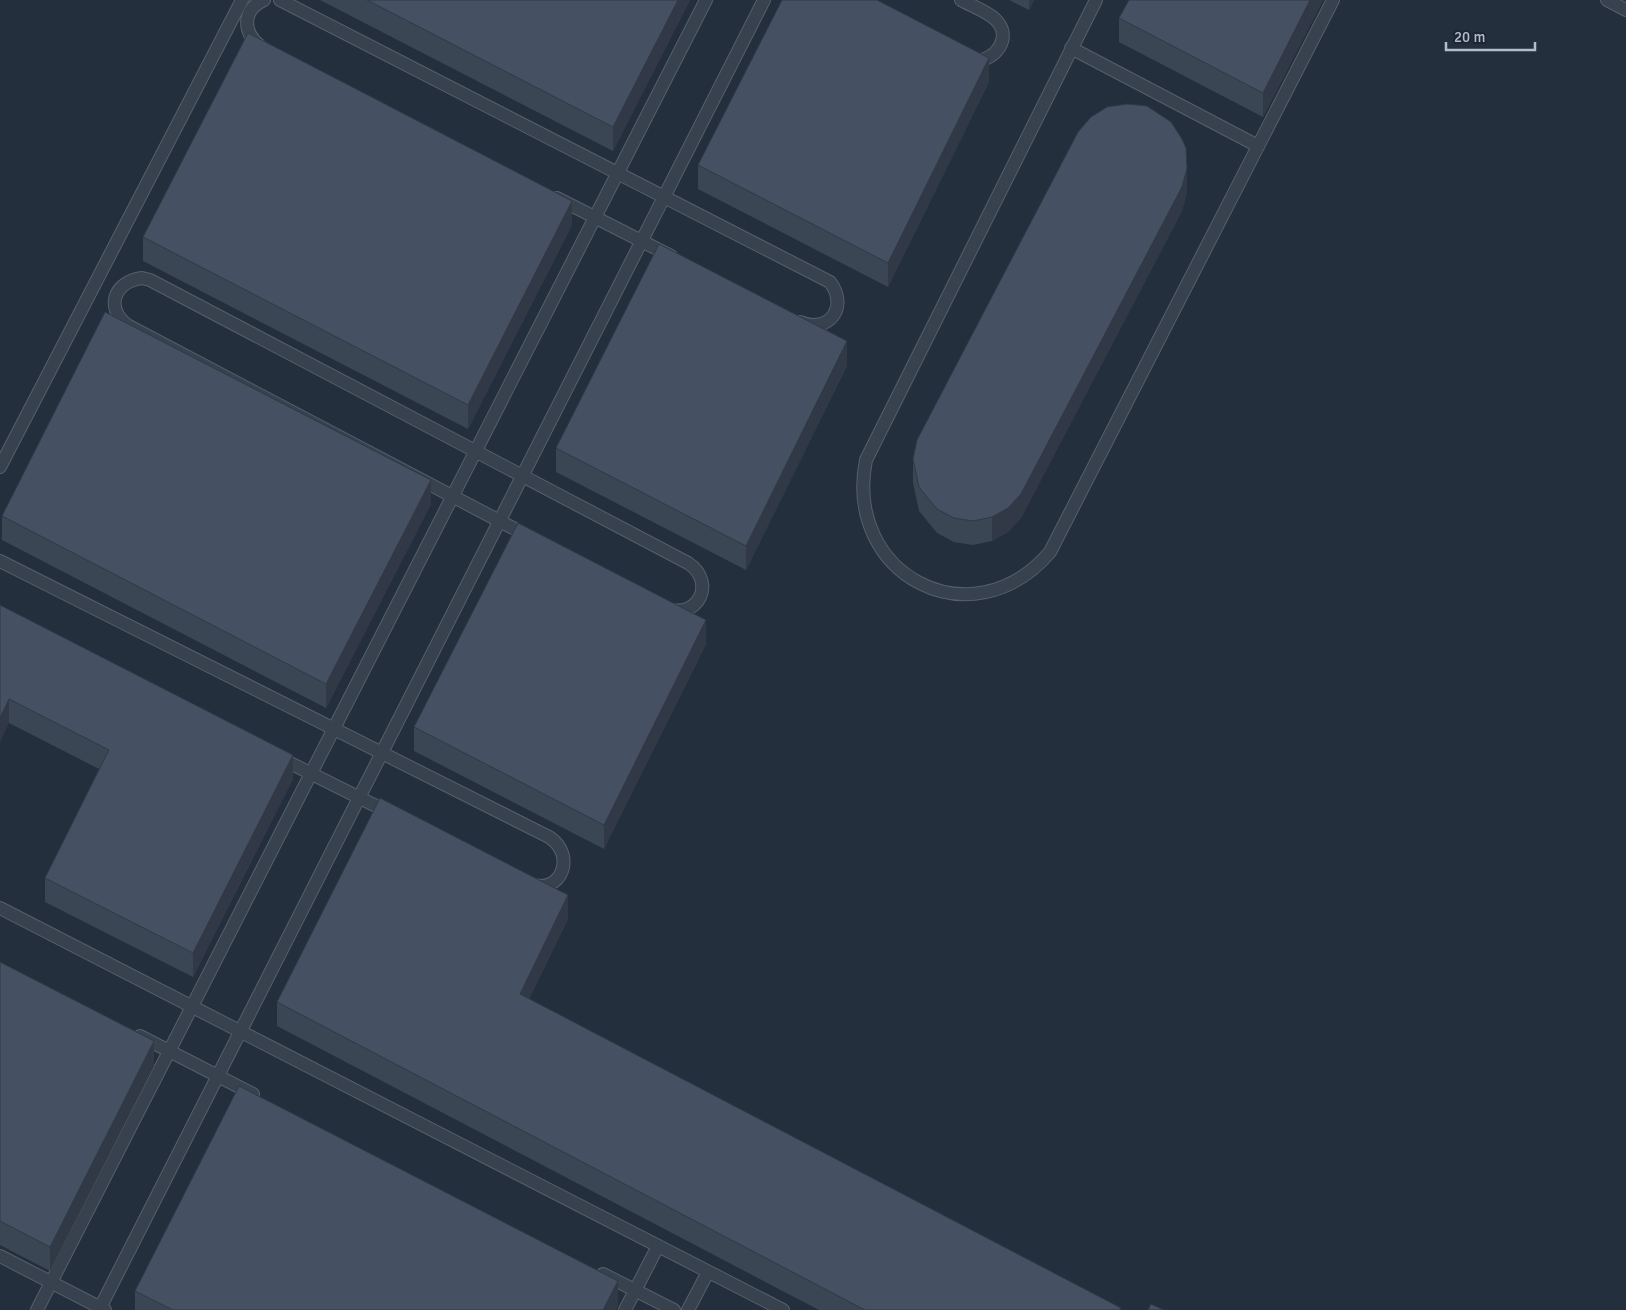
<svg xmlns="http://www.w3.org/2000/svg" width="1626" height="1310" font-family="Signika,sans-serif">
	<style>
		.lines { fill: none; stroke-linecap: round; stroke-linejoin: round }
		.lane-casing { stroke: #565f6c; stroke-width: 14 }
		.lane { stroke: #38414e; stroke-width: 12 }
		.wall { fill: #3b4654 }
		.shaded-wall { fill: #303945 }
		.building { fill: #455162; stroke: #303945 }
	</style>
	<rect width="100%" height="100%" fill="#242f3e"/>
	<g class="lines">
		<g class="lane-casing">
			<g id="lane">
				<path d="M280,0L830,282C849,307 829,334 800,322"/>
				<path d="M961,0C972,6 986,11 995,19C1014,37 995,62 973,61"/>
				<path d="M1096,0L866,460C843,575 972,643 1050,552L1333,0"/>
				<polyline points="1607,0 1626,10"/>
				<path d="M259,45C242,31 243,9 264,0"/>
				<polyline points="1071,48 1258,146"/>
				<polyline points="557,198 671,256"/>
				<path d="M142,278L150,280L688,563C717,582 698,621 665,608L127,325C105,307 114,282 142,278Z"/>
				<polyline points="0,467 242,0"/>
				<path d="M0,561L549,837C577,855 561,895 531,884"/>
				<polyline points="278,757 390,813"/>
				<polyline points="0,908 783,1310"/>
				<polyline points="140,1036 253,1094"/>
				<polyline points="0,1256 105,1310"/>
				<polyline points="603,1274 674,1310"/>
				<polyline points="37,1310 706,0"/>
				<polyline points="99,1310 764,0"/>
				<polyline points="625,1310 658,1246"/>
				<polyline points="688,1310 708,1272"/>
			</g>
		</g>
		<use href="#lane" class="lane"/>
	</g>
	<g class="wall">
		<polygon points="320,0 690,0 613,151"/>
		<polygon points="1009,0 1034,0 1029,10"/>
		<polygon points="1323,0 1263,117 1119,42 1119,18"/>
		<polygon points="989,82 888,287 698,189 698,165"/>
		<polygon points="1187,192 1182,211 1021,518 1008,532 992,541 973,545 954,542 937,533 919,511 913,483 913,459"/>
		<polygon points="572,225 468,429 143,261 143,237"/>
		<polygon points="847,366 746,570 556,472 556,448"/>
		<polygon points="431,504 326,708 2,540 2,516"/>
		<polygon points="0,605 293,779 193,977 45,902 45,878 99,769 9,723"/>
		<polygon points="706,644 604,849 414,751 414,727"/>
		<polygon points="568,919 529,999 1121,1310 819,1310 277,1026 277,1002"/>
		<polygon points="0,962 154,1066 50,1271 0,1245"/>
		<polygon points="135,1291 618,1305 616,1310 135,1310"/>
	</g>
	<g class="shaded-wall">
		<polygon points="678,0 690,0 613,151 613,127"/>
		<polygon points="1029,0 1034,0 1029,10"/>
		<polygon points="1310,0 1323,0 1263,117 1263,93"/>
		<polygon points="989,58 989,82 888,287 888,263"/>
		<polygon points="1187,168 1187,192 1182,211 1021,518 1008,532 992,541 992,517"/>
		<polygon points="572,201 572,225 468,429 468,405"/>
		<polygon points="847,341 847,366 746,570 746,546"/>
		<polygon points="431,480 431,504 326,708 326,684"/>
		<polygon points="706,620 706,644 604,849 604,825"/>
		<polygon points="9,699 9,723 0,742 0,718"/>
		<polygon points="293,755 293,779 193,977 193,953"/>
		<polygon points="568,895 568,919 520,1018 520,994"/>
		<polygon points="154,1041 154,1066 50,1271 50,1247"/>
		<polygon points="618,1281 618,1305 616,1310 603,1310"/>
	</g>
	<g class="building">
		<polygon points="367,0 678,0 613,127"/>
		<polygon points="782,0 877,0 989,58 888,263 698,165"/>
		<polygon points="1129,0 1310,0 1263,93 1119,18"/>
		<polygon points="248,33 572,201 468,405 143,237"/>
		<polygon points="1127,104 1147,106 1171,122 1182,139 1186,148 1187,168 1182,187 1021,494 1008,508 992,517 973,521 954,518 937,509 919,487 913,459 917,440 1078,132 1091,117 1107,107"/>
		<polygon points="659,244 847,341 746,546 556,448"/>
		<polygon points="105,312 431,480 326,684 2,516"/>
		<polygon points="518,523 706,620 604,825 414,727"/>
		<polygon points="0,605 293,755 193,953 45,878 109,750 9,699 0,718"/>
		<polygon points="380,798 568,895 520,994 1121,1308 1120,1310 865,1310 277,1002"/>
		<polygon points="0,962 154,1041 50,1247 0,1221"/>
		<polygon points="239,1086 618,1281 603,1310 173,1310 135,1291"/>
		<polygon points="1151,1304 1164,1310 1148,1310"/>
	</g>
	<path d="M1446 42v8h89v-8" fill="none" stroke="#b4bcc9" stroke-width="2.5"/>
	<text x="1454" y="42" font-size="15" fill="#b4bcc9" stroke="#1d2633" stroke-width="4" paint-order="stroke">20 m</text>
</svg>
